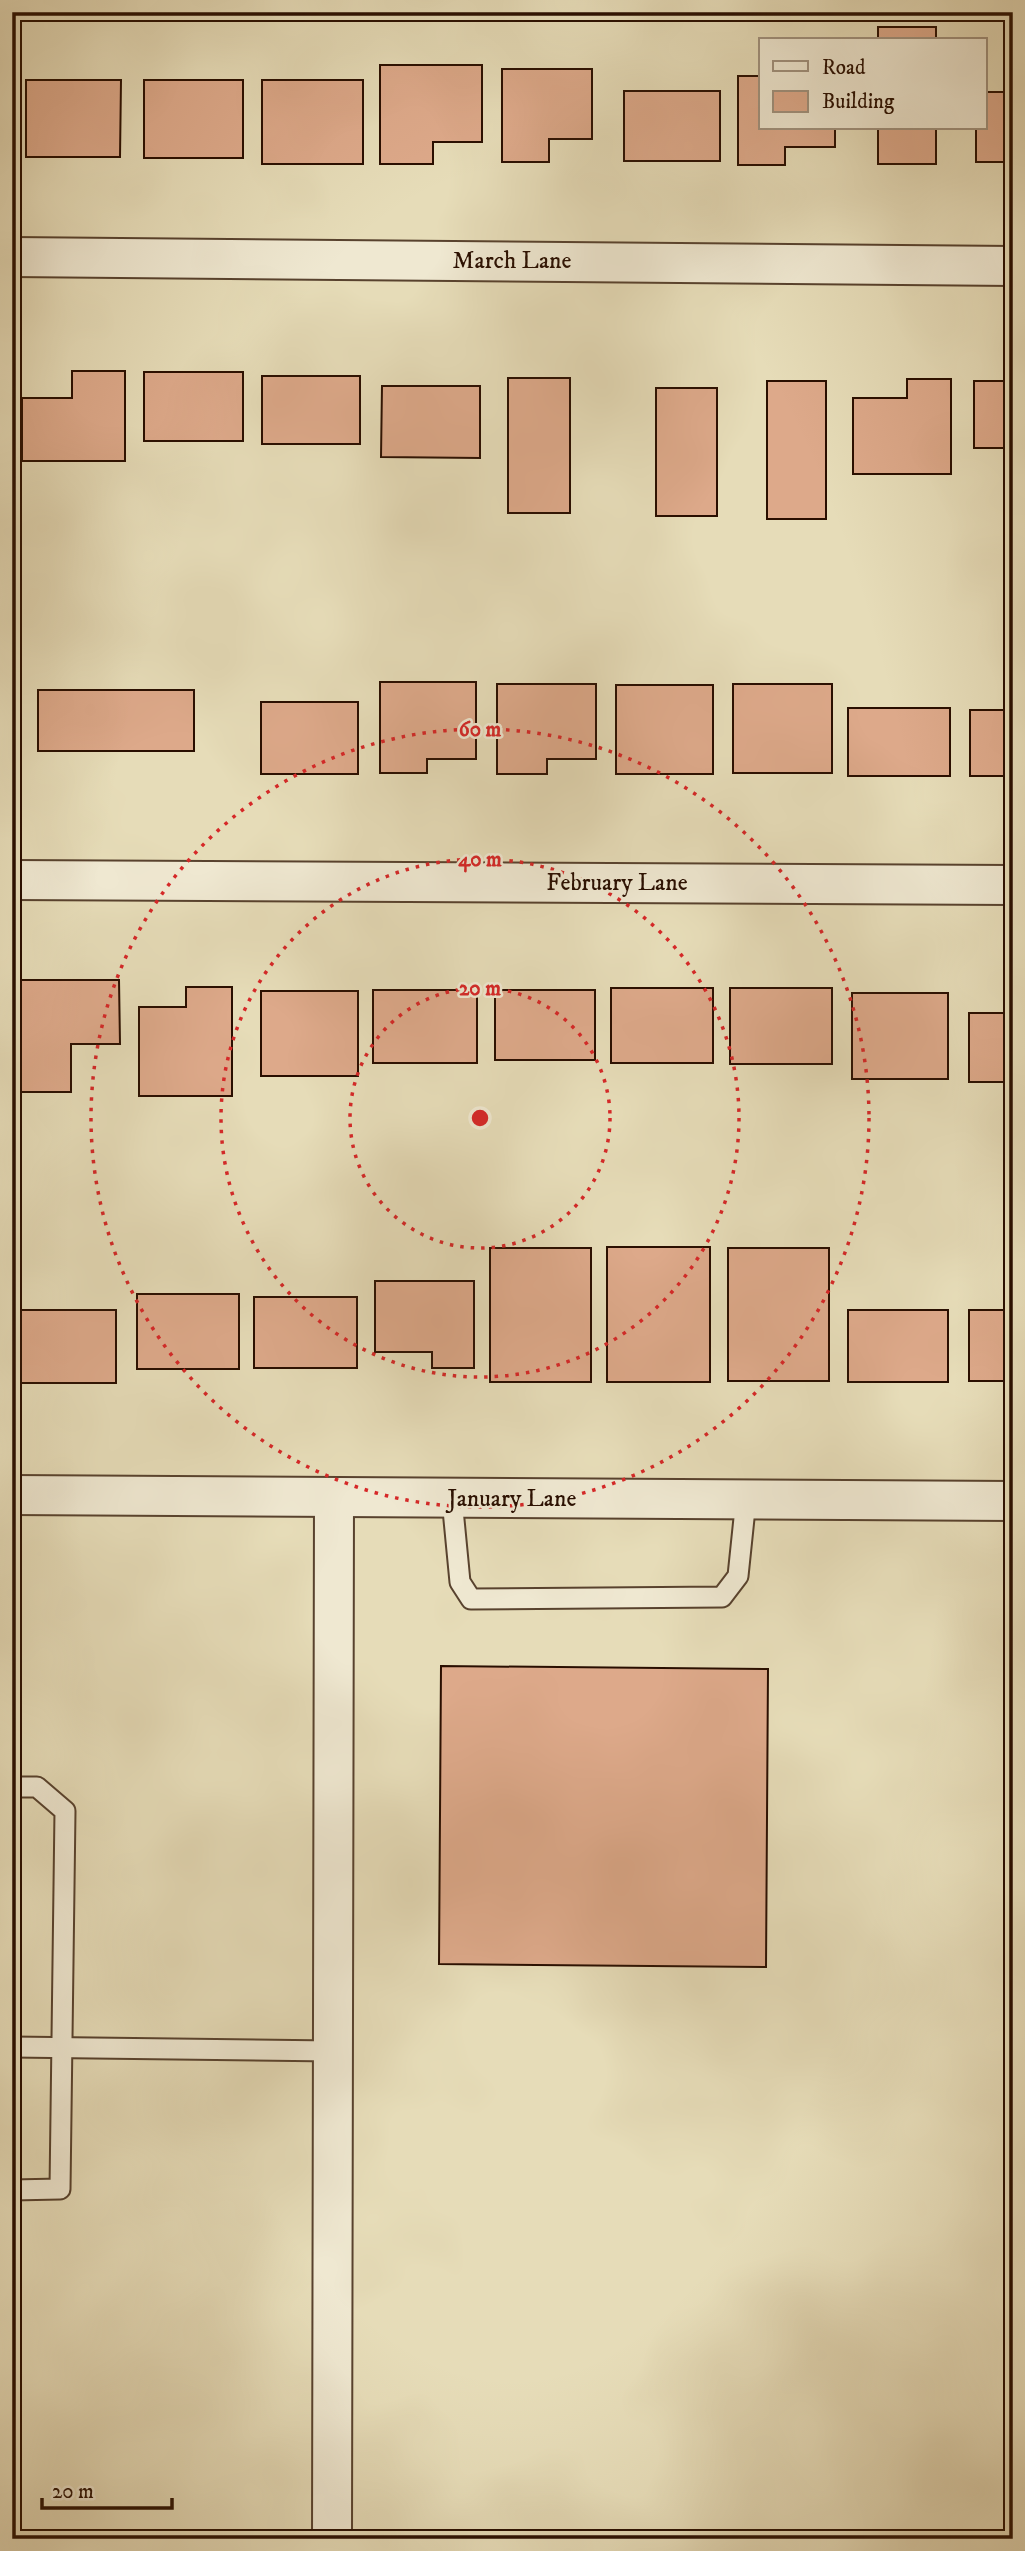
<svg xmlns="http://www.w3.org/2000/svg" width="1025" height="2551" font-family="'IM FELL DW Pica',serif">
	<style>
		.building { fill: #dda98a; stroke: #290e00; stroke-width: 2 }
		.lines { fill: none; stroke-linecap: round; stroke-linejoin: round }
		.service-casing { stroke: #58422e; stroke-width: 23 }
		.minor-casing { stroke: #58422e; stroke-width: 42 }
		.tertiary-casing { stroke: #58422e; stroke-width: 42 }
		.service { stroke: #efe8d1; stroke-width: 19 }
		.minor { stroke: #efe8d1; stroke-width: 38 }
		.tertiary { stroke: #efe8d1; stroke-width: 38 }
		.ring { fill: none; stroke: #d62828; stroke-width: 3.5; stroke-dasharray: 3.5 7 }
		.labels { text-anchor: middle; dominant-baseline: central; stroke-width: 5; stroke-linejoin: round; paint-order: stroke }
		.street-label { font-size: 24px; fill: #290e00; stroke: #efe8d1 }
		.centre { fill: #d62828; stroke: #efe8d1; stroke-width: 3.5 }
		.ring-label { font-size: 21px; text-anchor: middle; font-weight: bold; fill: #d62828; stroke: #efe8d1; stroke-width: 5; stroke-linejoin: round; paint-order: stroke }
	</style>
	<rect width="100%" height="100%" fill="#e6dcb8"/>
	<filter id="stains"><feTurbulence type="fractalNoise" baseFrequency=".00286" numOctaves="4"/><feColorMatrix values="0 0 0 0 .2 0 0 0 0 .09 0 0 0 0 .02 0 0 0 .5 -.17"/></filter>
	<radialGradient id="worn" r=".72"><stop offset=".6" stop-color="#630" stop-opacity="0"/><stop offset="1" stop-color="#630" stop-opacity=".3"/></radialGradient>
	<g class="building">
		<rect x="878" y="27" width="58" height="13"/>
		<polygon points="380,65 482,65 482,142 433,142 433,164 380,164"/>
		<polygon points="502,69 592,69 592,139 549,139 549,162 502,162"/>
		<polygon points="738,76 761,76 761,128 835,128 835,147 785,147 785,165 738,165"/>
		<polygon points="26,80 121,80 120,157 26,157"/>
		<rect x="144" y="80" width="99" height="78"/>
		<rect x="262" y="80" width="101" height="84"/>
		<rect x="624" y="91" width="96" height="70"/>
		<polygon points="985,92 1013,92 1013,162 976,162 976,128 985,128"/>
		<rect x="878" y="128" width="58" height="36"/>
		<polygon points="72,371 125,371 125,461 22,461 22,398 72,398"/>
		<rect x="144" y="372" width="99" height="69"/>
		<rect x="262" y="376" width="98" height="68"/>
		<rect x="508" y="378" width="62" height="135"/>
		<polygon points="907,379 951,379 951,474 853,474 853,398 907,398"/>
		<rect x="767" y="381" width="59" height="138"/>
		<rect x="974" y="381" width="39" height="67"/>
		<polygon points="382,386 480,386 480,458 381,457"/>
		<rect x="656" y="388" width="61" height="128"/>
		<polygon points="380,682 476,682 476,759 427,759 427,773 380,773"/>
		<polygon points="497,684 596,684 596,759 547,759 547,774 497,774"/>
		<rect x="733" y="684" width="99" height="89"/>
		<rect x="616" y="685" width="97" height="89"/>
		<rect x="38" y="690" width="156" height="61"/>
		<rect x="261" y="702" width="97" height="72"/>
		<rect x="848" y="708" width="102" height="68"/>
		<rect x="970" y="710" width="43" height="66"/>
		<polygon points="18,980 119,980 120,1044 71,1044 71,1092 19,1092"/>
		<polygon points="186,987 232,987 232,1096 139,1096 139,1007 186,1007"/>
		<rect x="611" y="988" width="102" height="75"/>
		<rect x="730" y="988" width="102" height="76"/>
		<rect x="373" y="990" width="104" height="73"/>
		<rect x="495" y="990" width="100" height="70"/>
		<rect x="261" y="991" width="97" height="85"/>
		<rect x="852" y="993" width="96" height="86"/>
		<rect x="969" y="1013" width="44" height="69"/>
		<rect x="607" y="1247" width="103" height="135"/>
		<rect x="490" y="1248" width="101" height="134"/>
		<rect x="728" y="1248" width="101" height="133"/>
		<polygon points="375,1281 474,1281 474,1368 432,1368 432,1352 375,1352"/>
		<rect x="137" y="1294" width="102" height="75"/>
		<rect x="254" y="1297" width="103" height="71"/>
		<rect x="17" y="1310" width="99" height="73"/>
		<rect x="848" y="1310" width="100" height="72"/>
		<rect x="969" y="1310" width="44" height="71"/>
		<polygon points="441,1666 768,1669 766,1967 439,1964"/>
	</g>
	<g class="lines">
		<g class="service-casing">
			<g id="service">
				<polyline points="452,1499 460,1582 471,1599 722,1597 738,1576 746,1499"/>
				<polyline points="12,1787 37,1787 65,1811 60,2189 12,2190"/>
				<polyline points="12,2047 333,2051"/>
			</g>
		</g>
		<g class="minor-casing">
			<g id="minor">
				<polyline points="12,257 1013,266"/>
				<polyline points="12,880 1013,885"/>
				<polyline points="332,2539 334,1498"/>
			</g>
		</g>
		<g class="tertiary-casing">
			<polyline id="tertiary" points="12,1495 1013,1501"/>
		</g>
		<use href="#service" class="service"/>
		<use href="#minor" class="minor"/>
		<use href="#tertiary" class="tertiary"/>
	</g>
	<g class="ring">
		<circle cx="480" cy="1118" r="130"/>
		<circle cx="480" cy="1118" r="259"/>
		<circle cx="480" cy="1118" r="389"/>
	</g>
	<g class="labels">
		<g class="street-label">
			<text x="512" y="261">March Lane</text>
			<text x="617" y="883">February Lane</text>
			<text x="512" y="1499">January Lane</text>
		</g>
	</g>
	<circle cx="480" cy="1118" r="10" class="centre"/>
	<g class="ring-label">
		<text x="480" y="736">60 m</text>
		<text x="480" y="866">40 m</text>
		<text x="480" y="995">20 m</text>
	</g>
	<rect width="1025" height="2551" fill="none" stroke="#e6dcb8" stroke-width="42"/>
	<rect x="14" y="14" width="997" height="2523" fill="none" stroke="#290e00" stroke-width="3.5"/>
	<rect x="21" y="21" width="983" height="2509" fill="none" stroke="#290e00" stroke-width="2"/>
	<rect x="759" y="38" width="228" height="91" fill="#efe8d1" stroke="#a0917d" stroke-width="2"/>
	<rect x="773" y="61" width="35" height="10" fill="#efe8d1" stroke="#a0917d" stroke-width="2"/>
	<text x="822" y="74" font-size="21" fill="#290e00">Road</text>
	<rect x="773" y="91" width="35" height="21" fill="#dda98a" stroke="#a0917d" stroke-width="2"/>
	<text x="822" y="108" font-size="21" fill="#290e00">Building</text>
	<path d="M42 2498v10h130v-10" fill="none" stroke="#290e00" stroke-width="3.5"/>
	<text x="52" y="2498" font-size="21" fill="#290e00" stroke="#efe8d1" stroke-width="5" paint-order="stroke">20 m</text>
	<rect width="100%" height="100%" filter="url(#stains)"/>
	<rect width="100%" height="100%" fill="url(#worn)"/>
</svg>
